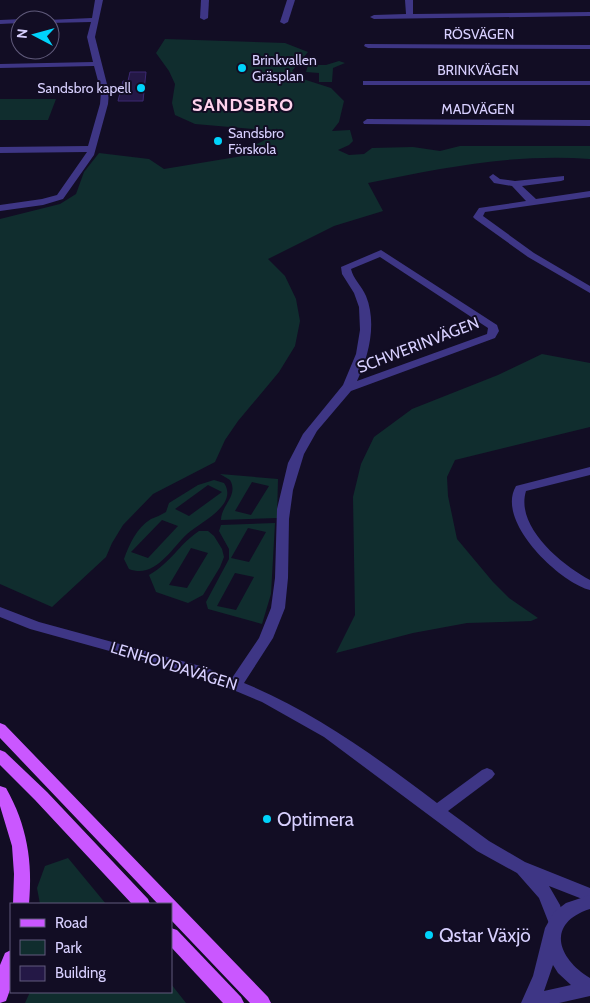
<svg xmlns="http://www.w3.org/2000/svg" width="590" height="1003" font-family="Cabin,sans-serif">
	<style>
		.green { fill: #102d2e; fill-rule: evenodd }
		.building { fill: #241846; stroke: #3c2973 }
		.lines { fill: none; stroke-linecap: round; stroke-linejoin: round }
		.minor { fill: #3e3685; fill-rule: evenodd }
		.tertiary { fill: #3e3685; fill-rule: evenodd }
		.primary { fill: #ca57ff; fill-rule: evenodd }
		.poi-dot { fill: #00d3fb; stroke: #120d24; stroke-width: 2 }
		.labels { text-anchor: middle; dominant-baseline: central; stroke-width: 4; stroke-linejoin: round; paint-order: stroke }
		.far-street-label { font-size: 14px; fill: #d8d0ff; stroke: #120d24 }
		.far-poi-label { font-size: 14px; fill: #d8d0ff; stroke: #120d24; text-anchor: start }
		.street-label { font-size: 16px; fill: #d8d0ff; stroke: #120d24 }
		.far-district-label { font-size: 18px; font-weight: bold; letter-spacing: 1px; fill: #ffd2ec; stroke: #120d24 }
		.near-poi-label { font-size: 19px; fill: #d8d0ff; stroke: #120d24; text-anchor: start }
	</style>
	<rect width="100%" height="100%" fill="#120d24"/>
	<g class="green">
		<path d="M165,39L285,43L308,52L292,71L306,80L331,88L344,101L339,122L332,131L350,130L353,141L349,145L338,150L349,155L364,154L372,148L413,147L440,151L460,146H590V159C516,153 441,168 368,183L383,211L334,226L268,259L285,276L296,299L300,321L295,346L279,372L238,421L225,440L215,462L153,494L123,525L112,543L106,557L52,607L0,584V219L60,204L76,194L84,172L99,153L149,159L164,169L260,153L249,148C259,142 271,139 278,131L195,124L175,115L172,103L175,84L169,71L156,53Z"/>
		<polygon points="339,61 345,63 333,68 332,82 319,82 319,73 306,72 308,65 326,65"/>
		<polygon points="0,99 56,99 48,120 0,120"/>
		<polygon points="542,354 590,363 590,427 455,460 447,477 448,496 457,539 493,582 509,598 538,618 531,621 467,623 413,633 336,653 355,615 353,497 361,464 374,437 412,409 498,375"/>
		<path d="M220,474L278,479L277,518L221,520C221,505 239,496 230,480ZM252,482L269,486L251,515L235,511Z"/>
		<path d="M214,480L224,483C239,505 199,523 187,534C171,549 155,579 129,569L124,559C129,545 137,527 151,519C156,517 161,515 166,512L169,503L198,485ZM208,485L222,492L189,516L175,509ZM162,520L178,526L148,558L131,552Z"/>
		<path d="M275,523L271,594L262,624L208,609L206,602L229,559V549L219,531L221,525ZM248,528L266,532L249,562L231,558ZM235,573L254,577L236,610L217,606Z"/>
		<path d="M199,531H208L214,536L222,549L224,557L220,567L203,595L188,603L156,592L149,575C172,562 178,545 199,531ZM191,548L208,553L187,588L169,585Z"/>
		<polygon points="68,858 106,904 40,904 37,888 45,866"/>
		<polygon points="171,984 186,1003 25,1003 30,992 171,992"/>
	</g>
	<polygon class="building" points="130,72 146,72 143,101 118,101 123,81 128,81"/>
	<g class="lines">
		<g class="minor">
			<polygon points="95,0 103,0 95,37 109,92 108,104 94,155 63,199 43,205 0,211 0,205 42,199 57,195 87,152 0,153 0,147 88,146 100,104 101,92 94,66 0,68 0,64 93,62 87,37 91,22 50,23 50,20 47,20 92,18"/>
			<polygon points="201,0 209,0 208,18 204,20 200,18"/>
			<polygon points="287,0 295,0 288,22 284,24 280,22"/>
			<polygon points="405,0 413,0 413,14 590,12 590,16 374,19 370,17 374,15 406,14"/>
			<polygon points="23,19 20,20 20,23 0,24 0,20"/>
			<polygon points="365,44 590,45 590,49 368,48 364,46"/>
			<rect x="363" y="81" width="227" height="4"/>
			<polygon points="367,119 590,120 590,126 364,124 363,122"/>
			<polygon points="493,174 500,179 515,181 564,176 564,180 561,181 522,186 536,199 590,191 590,197 485,212 483,216 534,253 590,286 590,293 528,257 475,219 473,217 479,208 526,201 512,186 494,183 489,177"/>
			<path d="M381,250L497,325L499,331L495,338L351,391L317,431L304,454L293,490L289,519L288,578L285,608L273,638L244,683C315,712 376,757 437,803L482,770L487,768L492,770L495,774L492,778L448,811L489,841L525,862L590,888V902L549,886L560,905L565,921L562,926L556,928L550,926L539,898L517,873L477,851L324,737L262,702L200,676L30,629L0,617V607L39,622L204,667L232,678L259,638L271,608L275,578L277,509L288,463L303,434L343,385L356,354L360,330L359,307L354,293L342,274L341,267ZM380,257L488,328L487,334L357,381C369,356 377,323 366,296C362,286 353,279 351,269Z"/>
			<path d="M590,467V475L526,491C515,527 562,565 590,580V590C559,582 495,521 516,486Z"/>
		</g>
		<path class="tertiary" d="M590,895V909C546,923 557,958 590,978V996L559,1003H521L533,976L545,928L554,912L566,903ZM553,965L558,973L571,985L544,991Z"/>
		<g class="primary">
			<polygon points="0,723 5,725 268,997 271,1003 250,1003 171,920 171,904 158,904 0,738"/>
			<polygon points="0,750 5,752 47,792 148,899 150,904 132,904 35,800 0,765"/>
			<path d="M0,786L6,788C27,825 33,862 29,904H13L14,874L12,846L0,806Z"/>
			<polygon points="171,928 177,930 241,997 244,1003 223,1003 171,947"/>
			<polygon points="11,950 11,987 6,1001 0,1003 0,965 5,953"/>
		</g>
	</g>
	<g class="poi-dot">
		<circle cx="242" cy="68" r="5"/>
		<circle cx="141" cy="88" r="5"/>
		<circle cx="218" cy="141" r="5"/>
		<circle cx="267" cy="819" r="5"/>
		<circle cx="429" cy="935" r="5"/>
	</g>
	<g class="labels">
		<g class="far-street-label">
			<text x="479" y="34">RÖSVÄGEN</text>
			<text x="478" y="70">BRINKVÄGEN</text>
			<text x="478" y="109">MADVÄGEN</text>
		</g>
		<g class="far-poi-label">
			<text x="252" y="60">Brinkvallen<tspan x="252" dy="16">Gräsplan</tspan></text>
			<text x="131" y="88" text-anchor="end">Sandsbro kapell</text>
			<text x="228" y="133">Sandsbro<tspan x="228" dy="16">Förskola</tspan></text>
		</g>
		<g class="street-label">
			<text transform="translate(418 345) rotate(-21)">SCHWERINVÄGEN</text>
			<text transform="translate(174 666) rotate(17)">LENHOVDAVÄGEN</text>
		</g>
		<g class="far-district-label">
			<text x="243" y="105">SANDSBRO</text>
		</g>
		<g class="near-poi-label">
			<text x="277" y="819">Optimera</text>
			<text x="439" y="935">Qstar Växjö</text>
		</g>
	</g>
	<rect x="10" y="903" width="162" height="90" fill="#120d24" stroke="#615b7c"/>
	<rect x="20" y="919" width="25" height="8" fill="#ca57ff" stroke="#615b7c"/>
	<text x="55" y="928" font-size="15" fill="#d8d0ff">Road</text>
	<rect x="20" y="940" width="25" height="15" fill="#102d2e" stroke="#615b7c"/>
	<text x="55" y="953" font-size="15" fill="#d8d0ff">Park</text>
	<rect x="20" y="966" width="25" height="15" fill="#241846" stroke="#615b7c"/>
	<text x="55" y="978" font-size="15" fill="#d8d0ff">Building</text>
	<g transform="translate(35 35) rotate(276)"><circle r="24" fill="#120d24" stroke="#615b7c"/>
	<path d="M0-4L9 19L0 12L-9 19Z" fill="#00d3fb"/>
	<text y="-8" font-size="14" font-weight="bold" text-anchor="middle" fill="#d8d0ff">N</text>
	</g>
</svg>
